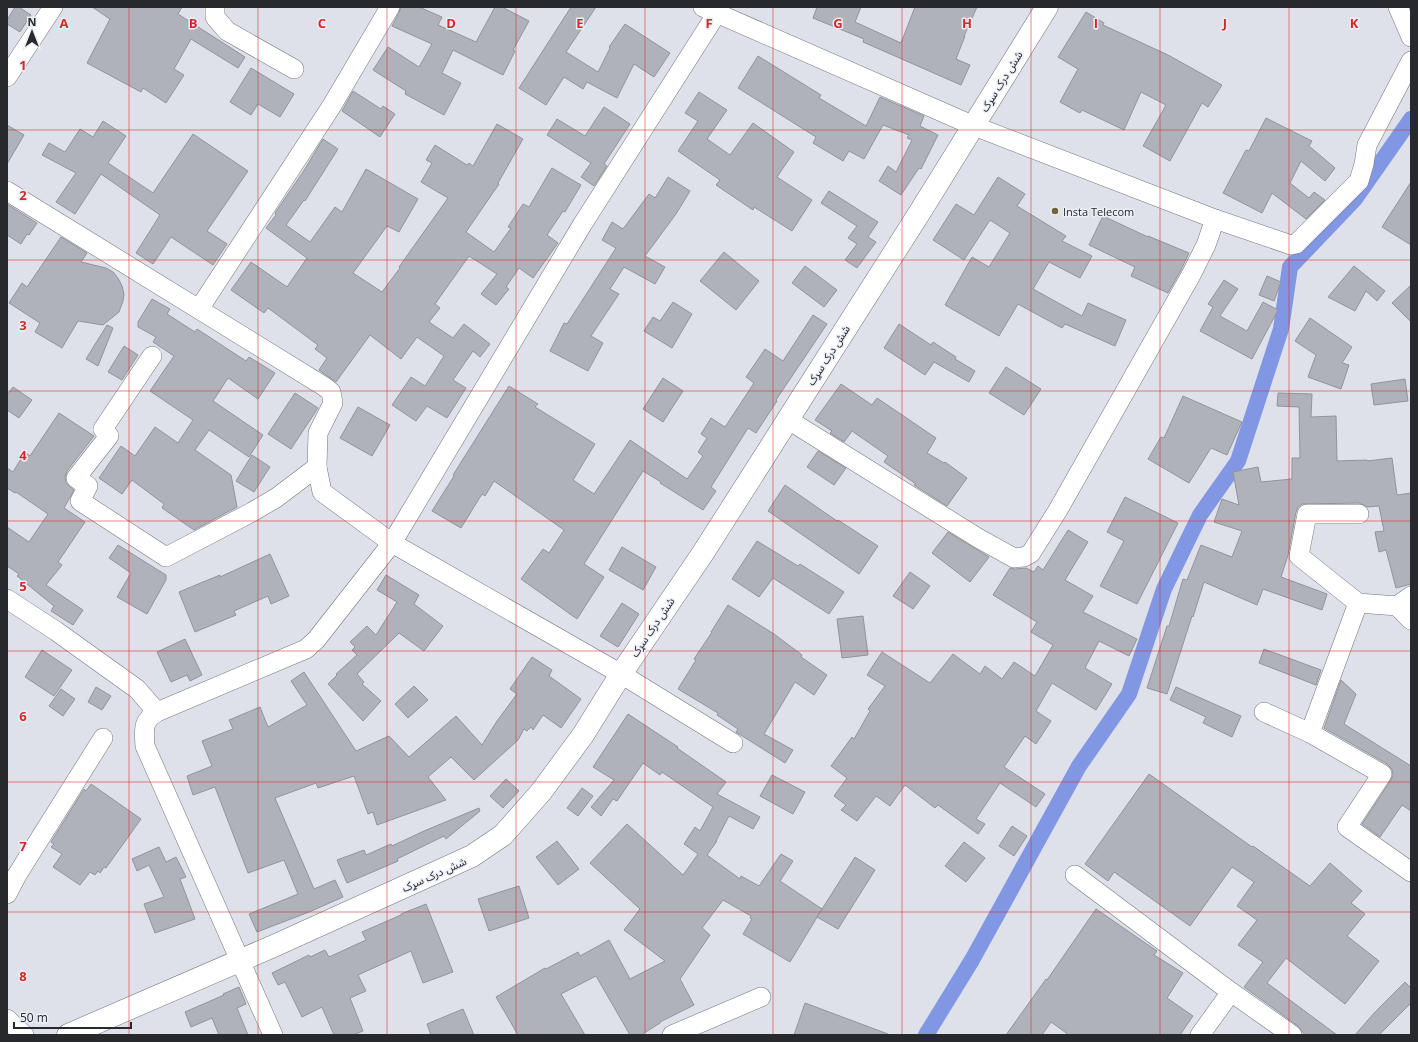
<svg xmlns="http://www.w3.org/2000/svg" width="1418" height="1042" font-family="'Open Sans','Noto Sans Arabic',sans-serif">
	<style>
		.lines { fill: none; stroke-linecap: round; stroke-linejoin: round }
		.canal { stroke: #8197e4; stroke-width: 16 }
		.building { fill: #b0b2ba; stroke: #92949c }
		.minor-casing { stroke: #73757d; stroke-width: 20 }
		.major-casing { stroke: #73757d; stroke-width: 23 }
		.minor { stroke: #fff; stroke-width: 19 }
		.major { stroke: #fff; stroke-width: 22 }
		.grid { fill: none; stroke: #d62828; stroke-width: 1; stroke-opacity: 0.55 }
		.poi-dot { fill: #746331; stroke: #ebeef6; stroke-width: 1.5 }
		.labels { text-anchor: middle; dominant-baseline: central; stroke-width: 3; stroke-linejoin: round; paint-order: stroke }
		.street-label { font-size: 11px; fill: #28292c; stroke: #ebeef6 }
		.poi-label { font-size: 11px; fill: #28292c; stroke: #ebeef6; text-anchor: start }
		.grid-label { font-size: 13px; text-anchor: middle; font-weight: bold; fill: #d62828; stroke: #ebeef6; stroke-width: 3; stroke-linejoin: round; paint-order: stroke }
	</style>
	<rect width="100%" height="100%" fill="#dee1e9"/>
	<g class="lines">
		<polyline class="canal" points="926,1035 972,960 1079,766 1129,694 1164,589 1200,515 1238,461 1281,329 1290,267 1355,199 1411,119"/>
	</g>
	<g class="building">
		<polygon points="15,7 19,7 31,15 20,32 7,24 7,20"/>
		<polygon points="92,7 182,7 178,14 245,57 238,68 191,39 174,69 184,75 166,103 143,88 141,92 87,63 110,19"/>
		<polygon points="401,7 419,7 442,17 438,25 476,42 495,7 502,7 529,21 513,50 515,51 503,75 453,50 442,73 461,83 444,115 405,94 406,91 373,70 388,47 419,67 432,44 392,26 399,13"/>
		<polygon points="571,7 596,7 566,52 598,72 610,48 609,47 625,24 670,53 654,77 634,64 617,98 587,82 583,89 564,77 546,105 519,88"/>
		<polygon points="817,7 861,7 855,22 901,43 915,7 977,7 964,36 965,36 956,59 970,65 961,85 863,42 864,39 813,18"/>
		<polygon points="1086,12 1104,23 1103,25 1168,55 1222,85 1208,107 1202,103 1170,161 1143,146 1166,105 1141,92 1124,130 1082,110 1080,113 1060,102 1078,69 1058,57"/>
		<polygon points="758,56 821,95 819,98 866,126 880,97 924,116 920,126 938,135 921,169 919,168 901,195 879,181 888,166 896,172 912,140 907,138 909,135 883,125 864,159 849,151 843,161 813,143 816,137 738,88"/>
		<polygon points="251,68 294,94 280,117 258,104 251,115 230,102"/>
		<polygon points="353,91 381,109 383,106 395,114 380,137 342,111"/>
		<polygon points="699,92 727,110 707,139 730,155 753,123 794,152 777,177 812,200 792,231 754,207 753,210 716,185 720,180 678,151 698,121 685,113"/>
		<polygon points="604,107 630,124 604,164 607,166 594,186 581,177 591,163 547,135 557,119 585,136"/>
		<polygon points="1266,118 1312,141 1309,146 1335,168 1325,181 1301,161 1290,183 1309,198 1314,192 1325,200 1306,219 1272,193 1262,213 1223,193 1246,150 1249,151"/>
		<polygon points="103,121 126,136 108,163 153,193 193,134 248,171 207,231 227,244 213,265 171,237 153,264 136,253 160,215 101,174 75,214 56,202 76,173 42,155 49,143 65,152 80,129 93,137"/>
		<polygon points="497,124 523,139 498,183 499,184 466,232 494,252 511,228 508,227 523,204 529,207 552,168 581,185 565,212 563,211 547,235 558,243 533,278 519,268 506,287 509,289 496,305 481,294 497,274 469,256 435,304 440,308 429,322 453,338 464,324 490,344 480,357 473,351 453,380 466,388 447,418 427,406 416,421 392,405 411,377 425,386 444,356 417,337 401,359 370,335 336,382 319,370 327,358 315,349 318,345 268,308 264,313 231,290 251,262 287,287 307,258 266,228 276,215 275,213 303,172 323,139 338,149 305,201 304,200 286,225 310,242 335,207 342,212 366,169 418,199 399,232 387,226 353,273 382,292 400,268 399,267 448,198 421,182 432,163 426,160 435,145 467,165 469,163 473,166"/>
		<polygon points="7,125 24,135 7,164"/>
		<polygon points="668,177 690,191 676,214 645,256 665,267 655,284 624,267 610,289 619,294 591,336 603,343 588,371 550,351 564,323 567,324 616,248 602,240 612,222 623,229 649,194 655,198"/>
		<polygon points="998,177 1025,194 1017,206 1066,236 1062,241 1092,256 1080,278 1049,262 1033,289 1082,316 1088,303 1126,320 1115,346 1065,324 1062,328 1018,304 999,336 945,305 972,257 989,267 1010,233 990,220 964,260 933,240 956,204 974,215"/>
		<polygon points="1411,182 1411,245 1382,227"/>
		<polygon points="829,191 878,222 868,237 876,242 857,268 845,260 857,244 848,238 857,226 821,203"/>
		<polygon points="7,204 37,223 29,235 27,234 21,244 7,235"/>
		<polygon points="1103,216 1148,237 1148,236 1189,253 1181,270 1168,293 1131,276 1135,267 1089,245"/>
		<polygon points="61,237 87,253 81,262 106,268 113,272 118,278 122,286 124,294 123,301 119,312 103,325 78,321 62,348 35,332 40,323 9,303 22,283 27,287"/>
		<polygon points="724,252 759,281 736,310 700,281"/>
		<polygon points="805,266 837,290 824,307 792,283"/>
		<polygon points="1354,266 1385,291 1377,301 1366,291 1355,311 1328,297"/>
		<polygon points="1267,276 1281,282 1274,301 1259,295"/>
		<polygon points="1224,280 1238,289 1220,316 1247,331 1263,302 1278,310 1252,359 1200,331 1213,307 1208,304"/>
		<polygon points="1411,285 1411,322 1392,303"/>
		<polygon points="152,299 170,309 167,314 195,332 197,329 246,361 249,357 275,373 258,399 228,378 213,401 263,435 249,457 209,430 195,450 231,475 237,507 194,530 162,508 164,504 132,480 122,494 99,478 121,446 135,456 155,427 178,443 193,420 150,391 174,356 153,342 156,337 138,327 138,322"/>
		<polygon points="673,302 692,314 672,348 644,331 653,317 660,321"/>
		<polygon points="813,315 827,324 776,400 777,401 756,433 748,428 711,487 716,491 703,510 660,483 661,482 643,471 584,564 604,577 577,619 521,579 543,549 549,553 564,530 494,481 485,496 482,494 461,528 432,511 454,476 453,475 509,386 538,404 535,407 595,444 573,480 594,494 630,440 687,479 703,456 698,452 707,438 701,434 711,418 725,427 754,383 746,377 765,349 783,361"/>
		<polygon points="1310,318 1352,347 1342,363 1349,365 1341,389 1308,377 1316,355 1295,341"/>
		<polygon points="899,324 931,345 933,342 956,357 955,359 975,371 969,382 934,362 925,375 884,348"/>
		<polygon points="107,325 113,328 98,366 86,359"/>
		<polygon points="124,346 138,355 122,380 108,372"/>
		<polygon points="1006,367 1041,389 1024,415 989,393"/>
		<polygon points="663,378 683,391 663,422 643,409"/>
		<polygon points="1405,379 1408,401 1374,405 1371,384"/>
		<polygon points="841,384 872,405 877,398 936,438 927,453 944,463 945,462 967,478 947,506 914,485 916,484 884,462 888,456 852,431 844,442 830,433 832,431 815,420"/>
		<polygon points="13,387 32,400 19,418 7,410 7,395"/>
		<polygon points="295,393 318,408 291,449 268,434"/>
		<polygon points="1278,393 1312,394 1311,417 1336,416 1337,461 1367,460 1367,461 1392,458 1397,495 1411,493 1411,584 1396,588 1386,550 1379,552 1375,532 1384,531 1379,506 1367,507 1359,503 1302,504 1298,507 1296,512 1288,555 1281,577 1327,594 1322,610 1263,589 1257,605 1204,582 1193,617 1192,616 1167,694 1147,688 1167,626 1169,626 1183,579 1187,580 1201,545 1232,557 1242,531 1214,522 1222,499 1239,505 1233,472 1258,467 1261,482 1292,479 1292,458 1300,458 1299,407 1277,406"/>
		<polygon points="1183,396 1242,422 1227,455 1211,448 1189,483 1148,459 1161,437 1164,438"/>
		<polygon points="358,407 390,425 372,456 340,438"/>
		<polygon points="59,413 94,436 67,471 65,477 66,483 74,490 64,508 85,522 58,562 62,565 46,585 83,610 73,625 51,611 54,606 17,576 19,574 7,566 7,527 29,542 48,514 16,492 15,493 7,488 7,468 13,472 25,452 30,456"/>
		<polygon points="818,451 846,468 834,485 807,467"/>
		<polygon points="252,455 270,467 254,492 236,481"/>
		<polygon points="785,485 837,521 838,520 878,546 859,574 768,511"/>
		<polygon points="1125,497 1178,523 1137,604 1100,586 1124,541 1107,532"/>
		<polygon points="1068,530 1088,542 1065,580 1093,596 1083,612 1137,639 1129,656 1099,641 1085,668 1112,684 1096,710 1052,683 1036,711 1051,721 1036,744 1025,736 1004,767 1045,794 1036,807 1000,783 976,819 985,824 978,834 938,805 935,808 905,785 890,806 876,796 857,821 841,810 846,805 834,796 847,778 831,766 852,737 854,739 870,711 868,709 885,686 867,675 882,652 930,683 953,654 980,674 985,666 1002,679 1014,662 1035,676 1053,645 1031,632 1037,622 993,595 1010,568 1015,569 1026,568 1034,572 1038,566 1043,570"/>
		<polygon points="948,532 989,557 970,582 932,553"/>
		<polygon points="757,541 798,566 800,564 844,592 829,614 773,578 759,597 732,579"/>
		<polygon points="118,545 166,575 166,580 147,614 117,597 131,573 109,558"/>
		<polygon points="622,547 656,567 643,590 609,570"/>
		<polygon points="270,554 289,596 271,604 268,596 234,611 236,615 195,632 179,592 220,575 220,577"/>
		<polygon points="910,572 930,586 913,609 893,596"/>
		<polygon points="386,575 419,595 414,604 443,626 424,651 399,633 357,674 364,682 362,684 381,701 363,721 328,684 337,675 336,674 357,655 352,650 355,647 350,642 367,626 376,635 397,602 377,590"/>
		<polygon points="622,603 639,614 618,647 600,636"/>
		<polygon points="728,605 774,634 802,655 801,657 827,675 814,695 795,682 764,734 793,750 785,763 736,732 738,729 717,715 718,713 678,689 696,660 694,659 712,632 711,632"/>
		<polygon points="863,616 868,655 842,658 837,619"/>
		<polygon points="185,639 202,675 190,681 187,675 171,682 157,652"/>
		<polygon points="1264,649 1321,670 1316,685 1259,663"/>
		<polygon points="42,650 72,670 54,696 25,677"/>
		<polygon points="532,657 552,670 549,676 581,699 561,728 543,715 533,730 531,727 527,731 524,729 518,740 474,780 451,757 428,777 446,800 377,825 373,812 368,814 354,776 318,788 316,783 275,798 314,889 335,880 343,897 309,912 257,932 249,914 298,894 284,860 248,873 215,787 193,795 187,776 212,766 202,741 233,729 229,720 260,707 268,727 307,705 291,681 304,672 356,751 389,736 409,757 456,716 482,745 497,721 517,694 510,689"/>
		<polygon points="1341,680 1356,694 1344,724 1411,766 1411,811 1402,805 1380,837 1362,824 1391,780 1393,775 1392,769 1387,764 1324,728"/>
		<polygon points="414,686 428,700 408,718 395,704"/>
		<polygon points="96,687 111,696 102,710 88,702"/>
		<polygon points="1176,687 1241,716 1232,737 1203,723 1206,717 1170,700"/>
		<polygon points="61,689 75,699 63,716 49,706"/>
		<polygon points="628,714 678,747 677,748 726,782 717,794 760,817 753,829 729,816 716,841 717,841 707,855 740,879 741,876 759,886 781,854 793,861 780,881 822,909 790,962 743,934 752,919 750,918 751,916 723,900 702,928 710,935 680,979 694,1005 660,1022 660,1023 641,1035 630,1035 596,976 561,994 585,1035 518,1035 496,997 545,968 546,969 578,952 580,956 609,940 630,979 665,961 624,930 640,909 590,863 627,824 683,875 698,854 684,844 695,827 700,831 713,807 662,772 660,775 643,763 617,801 613,799 601,816 591,807 614,780 593,767"/>
		<polygon points="1149,774 1252,847 1253,846 1310,886 1330,863 1362,891 1351,903 1365,914 1347,936 1379,961 1345,1004 1286,958 1267,983 1337,1035 1305,1035 1298,1026 1244,987 1263,962 1238,945 1257,920 1237,906 1254,882 1232,867 1190,926 1114,872 1108,881 1085,864"/>
		<polygon points="772,775 805,792 793,814 760,796"/>
		<polygon points="506,779 519,791 503,808 490,796"/>
		<polygon points="91,784 141,819 106,868 104,867 100,873 98,871 95,875 90,872 80,885 53,867 62,854 51,847 54,844 51,842 84,789 86,791"/>
		<polygon points="582,788 593,796 578,816 567,808"/>
		<polygon points="479,808 480,811 446,839 444,836 397,859 398,861 347,883 337,860 364,850 366,855 391,844 392,846 424,831"/>
		<polygon points="1012,826 1027,836 1014,856 999,846"/>
		<polygon points="557,841 579,869 558,885 536,857"/>
		<polygon points="964,842 985,858 966,882 945,866"/>
		<polygon points="159,847 166,862 176,857 186,877 180,879 195,919 155,933 144,904 164,897 149,865 137,871 132,859"/>
		<polygon points="855,857 875,870 838,929 817,917"/>
		<polygon points="519,886 529,918 489,931 478,899"/>
		<polygon points="426,904 453,972 423,983 411,951 358,975 366,991 350,998 363,1031 353,1035 334,1035 322,1007 302,1017 285,982 278,985 272,973 309,955 310,957 325,950 329,957 366,940 362,932 401,915 401,914"/>
		<polygon points="1096,909 1157,951 1154,955 1183,973 1167,998 1193,1016 1180,1035 1069,1035 1051,1022 1042,1035 1006,1035 1046,979 1047,980"/>
		<polygon points="1405,982 1411,988 1411,1003 1379,1035 1355,1035 1375,1012"/>
		<polygon points="239,987 246,1004 237,1008 248,1035 219,1035 212,1018 191,1027 185,1012 224,995 223,994"/>
		<polygon points="805,1003 888,1034 888,1035 794,1035"/>
		<polygon points="463,1009 474,1035 431,1035 427,1024"/>
	</g>
	<g class="lines">
		<g class="minor-casing">
			<g id="minor">
				<polyline points="215,7 215,17 227,31 294,69"/>
				<polyline points="703,7 974,126 1215,219 1291,245 1296,244 1359,181 1364,164 1367,145 1411,61"/>
				<polyline points="1398,7 1411,37"/>
				<polyline points="7,77 53,7"/>
				<polyline points="7,191 325,387 331,392 333,403 318,433 317,467 322,492 392,543 621,674 733,743"/>
				<polyline points="199,309 331,107 390,7"/>
				<polyline points="152,356 103,429 109,436 76,478 88,486 80,501 166,557 252,512 276,498 317,467"/>
				<polyline points="787,419 978,538 1014,558 1024,557 1031,553 1058,510 1191,275 1206,245 1215,219"/>
				<polyline points="7,599 56,631 137,689 157,712"/>
				<polyline points="1358,603 1397,606 1411,620"/>
				<polyline points="1397,606 1411,596"/>
				<polyline points="1264,712 1310,733 1382,774 1347,827 1411,872"/>
				<polyline points="1310,733 1358,603 1299,556 1307,514 1359,514"/>
				<polyline points="1075,875 1231,992 1292,1035"/>
				<polyline points="7,894 17,875 103,738"/>
				<polyline points="7,1019 24,1035"/>
				<path d="M273,1035L145,746C144,730 142,721 157,712L306,649L316,640L392,543L582,225L717,13"/>
				<polyline points="672,1035 761,997"/>
				<polyline points="1200,1035 1231,992"/>
			</g>
		</g>
		<g class="major-casing">
			<polyline id="major" points="68,1035 276,945 472,856 503,835 541,792 583,735 621,674 703,553 920,212 1047,7"/>
		</g>
		<use href="#minor" class="minor"/>
		<use href="#major" class="major"/>
	</g>
	<path class="grid" d="M129,7V1035M258,7V1035M387,7V1035M516,7V1035M645,7V1035M773,7V1035M902,7V1035M1031,7V1035M1160,7V1035M1289,7V1035M7,130H1411M7,260H1411M7,391H1411M7,521H1411M7,651H1411M7,782H1411M7,912H1411"/>
	<circle class="poi-dot" cx="1055" cy="211" r="4"/>
	<g class="labels">
		<g class="street-label">
			<text transform="translate(1001 81) rotate(-58)">شش درک سړک</text>
			<text transform="translate(828 355) rotate(-57)">شش درک سړک</text>
			<text transform="translate(652 627) rotate(-56)">شش درک سړک</text>
			<text transform="translate(434 874) rotate(-24)">شش درک سړک</text>
		</g>
		<g class="poi-label">
			<text x="1063" y="211">Insta Telecom</text>
		</g>
	</g>
	<g class="grid-label">
		<text x="64" y="28">A</text>
		<text x="193" y="28">B</text>
		<text x="322" y="28">C</text>
		<text x="451" y="28">D</text>
		<text x="580" y="28">E</text>
		<text x="709" y="28">F</text>
		<text x="838" y="28">G</text>
		<text x="967" y="28">H</text>
		<text x="1096" y="28">I</text>
		<text x="1225" y="28">J</text>
		<text x="1354" y="28">K</text>
		<text x="23" y="70">1</text>
		<text x="23" y="200">2</text>
		<text x="23" y="330">3</text>
		<text x="23" y="460">4</text>
		<text x="23" y="591">5</text>
		<text x="23" y="721">6</text>
		<text x="23" y="851">7</text>
		<text x="23" y="981">8</text>
	</g>
	<rect width="1418" height="1042" fill="none" stroke="#28292c" stroke-width="16"/>
	<g transform="translate(32 32)" stroke="#ebeef6" stroke-width="3" paint-order="stroke">
	<path d="M0-3L7 15L0 10L-7 15Z" fill="#28292c"/>
	<text y="-6" font-size="11" font-weight="bold" text-anchor="middle" fill="#28292c">N</text>
	</g>
	<path d="M14 1022v6h117v-6" fill="none" stroke="#28292c" stroke-width="2"/>
	<text x="20" y="1022" font-size="12" fill="#28292c" stroke="#ebeef6" stroke-width="3" paint-order="stroke">50 m</text>
</svg>
